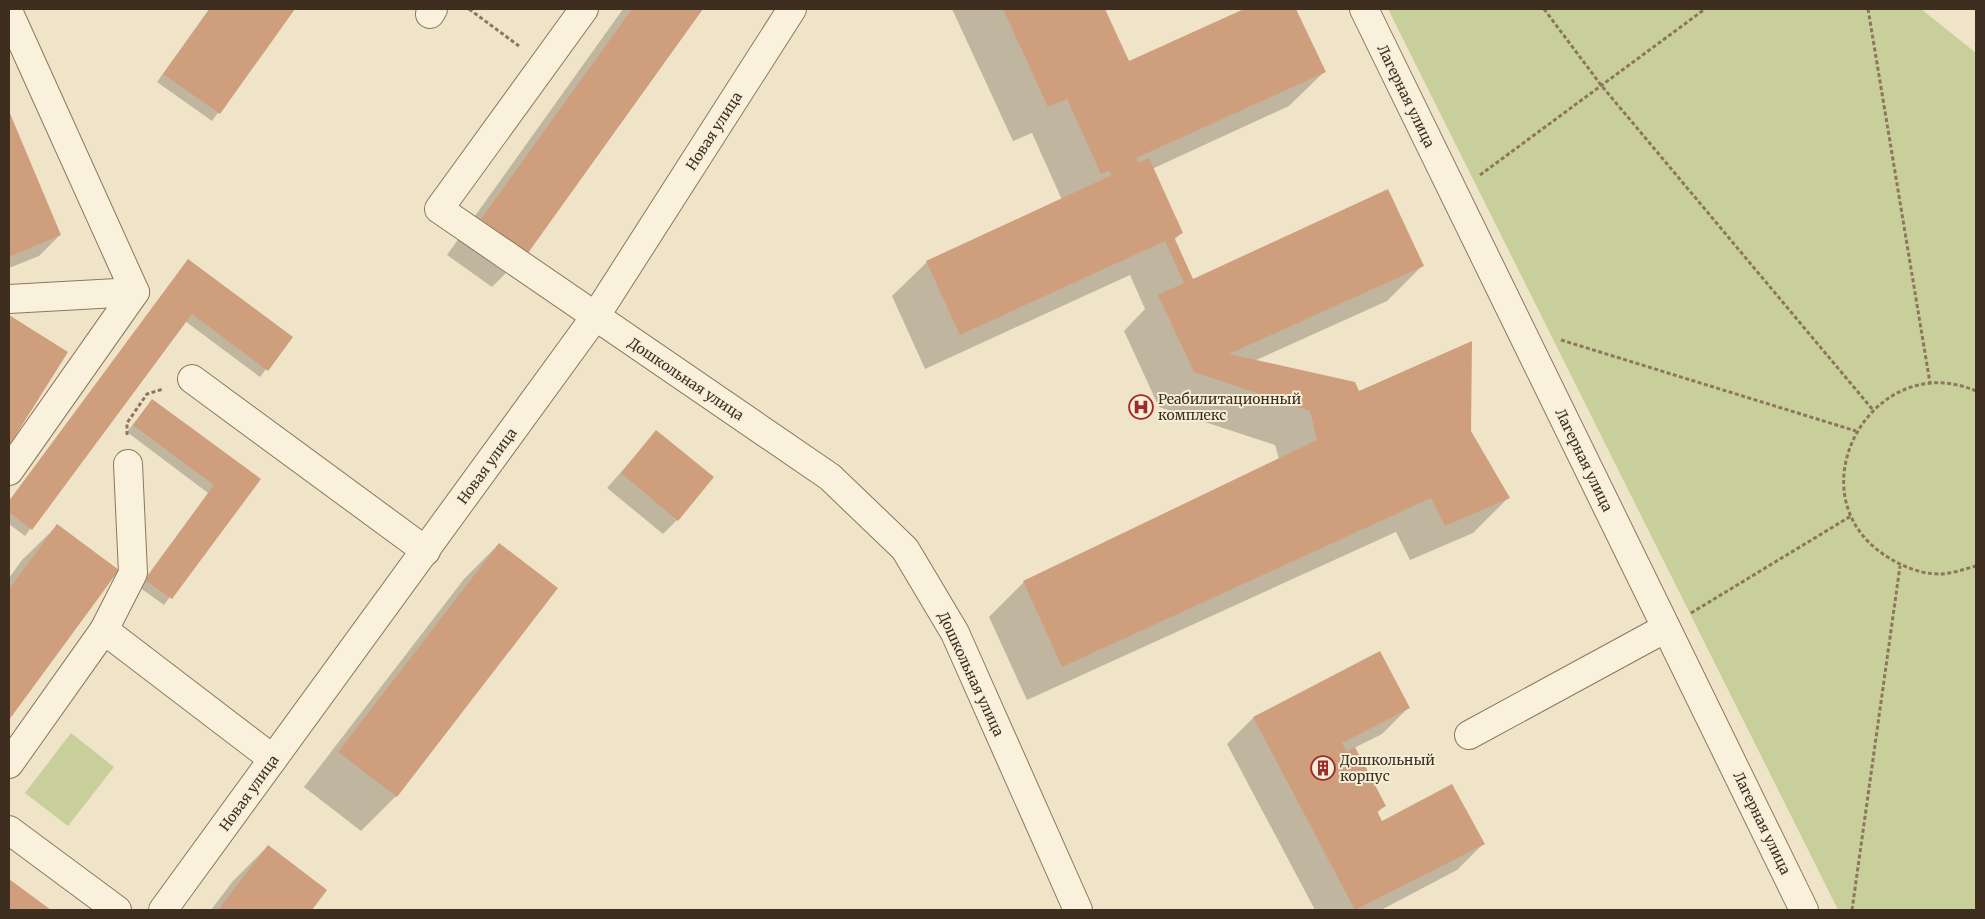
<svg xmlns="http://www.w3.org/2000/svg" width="1985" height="919" font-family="Merriweather,serif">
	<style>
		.green { fill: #c9cf9b }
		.shadow { fill: #0003 }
		.building { fill: #cf9f7d }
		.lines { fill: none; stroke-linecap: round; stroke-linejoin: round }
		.minor-casing { stroke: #8d765c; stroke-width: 30 }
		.path { stroke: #8d765c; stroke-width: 3; stroke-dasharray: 4 2.5; stroke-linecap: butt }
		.minor { stroke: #faf1dc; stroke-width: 28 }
		.labels { text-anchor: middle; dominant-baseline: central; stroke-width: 4; stroke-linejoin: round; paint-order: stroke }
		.street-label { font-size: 14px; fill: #3d2e20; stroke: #f7eed8 }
		.poi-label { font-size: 14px; fill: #3d2e20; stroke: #f7eed8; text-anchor: start }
	</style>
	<rect width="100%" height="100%" fill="#f0e4c8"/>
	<g class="green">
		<polygon points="1388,9 1921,9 1976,53 1976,910 1838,910"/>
		<polygon points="71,733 114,767 68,826 25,793"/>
	</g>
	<g class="shadow">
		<polygon points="209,9 293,9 212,121 157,82"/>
		<polygon points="623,9 702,9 527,252 492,287 447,255"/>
		<polygon points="952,9 1103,9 1128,63 1247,9 1295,9 1324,72 1289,106 1152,169 1182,233 1174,240 1193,281 1422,266 1387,301 1254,361 1359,392 1470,432 1508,498 1473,533 1410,560 1396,532 1027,700 989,617 1024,582 1279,459 1275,445 1159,407 1124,331 1145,309 1130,275 925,369 892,296 927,262 1062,200 1032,133 1013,141"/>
		<polygon points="9,114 60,235 39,256 9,268"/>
		<polygon points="189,261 291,337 260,377 185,321 25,536 9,524 9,501"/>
		<polygon points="9,317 66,352 9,444"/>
		<polygon points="152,400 259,479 164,605 139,587 208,493 127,432"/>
		<polygon points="656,432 677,520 663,534 607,488"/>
		<polygon points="57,526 117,571 9,718 9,578 22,560"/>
		<polygon points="499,544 556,588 396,796 361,831 304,787 464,579"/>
		<polygon points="1409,707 1382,734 1354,748 1384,806 1377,813 1382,822 1483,844 1457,870 1381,910 1315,910 1227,744 1253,718"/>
		<polygon points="268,846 325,891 310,910 211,910 233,881"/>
		<polygon points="9,880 49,910 9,910"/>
	</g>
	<g class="building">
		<polygon points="210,9 295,9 220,114 163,74"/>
		<polygon points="632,9 703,9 528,253 481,219"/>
		<polygon points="1003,9 1105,9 1129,61 1244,9 1296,9 1326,72 1136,158 1139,163 1149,158 1183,233 1174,237 1193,279 1388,189 1424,266 1229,354 1355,382 1359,391 1472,341 1471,431 1510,498 1445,526 1431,498 1062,667 1023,581 1317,440 1310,411 1194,372 1158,295 1184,283 1165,241 960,335 926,261 1112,175 1109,171 1101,174 1067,99 1048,107"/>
		<polygon points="9,111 61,235 9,257"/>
		<polygon points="188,259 293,337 268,371 192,314 32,530 9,512 9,501"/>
		<polygon points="9,315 68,352 9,446"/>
		<polygon points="152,399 261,479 172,599 145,580 214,485 133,425"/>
		<polygon points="656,430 714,477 678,521 621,473"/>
		<polygon points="57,524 119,570 9,720 9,589"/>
		<polygon points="499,543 558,588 397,797 338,752"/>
		<polygon points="1380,651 1410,708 1342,743 1347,752 1355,747 1386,806 1377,811 1382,821 1452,784 1485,844 1355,910 1253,717"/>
		<polygon points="268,845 327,890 312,910 218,910"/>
		<polygon points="9,879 47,907 51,910 9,910"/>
	</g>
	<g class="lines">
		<g class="minor-casing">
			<g id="minor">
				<polyline points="584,9 439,209 830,477 905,549 955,633 1078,910"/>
				<polyline points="1364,9 1804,910"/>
				<polyline points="9,13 135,292 9,471"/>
				<polyline points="430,14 433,9"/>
				<polyline points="9,299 135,292"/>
				<polyline points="192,379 426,551"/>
				<polyline points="104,630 133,573 128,464"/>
				<polyline points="1469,735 1666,628"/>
				<polyline points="9,764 104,630 273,759"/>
				<polyline points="9,830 117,910"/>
				<polyline points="163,910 595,317 792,9"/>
			</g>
		</g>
		<g class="path">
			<polyline points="469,9 519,46"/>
			<polyline points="1544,9 1601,85 1873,410"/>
			<polyline points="1868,9 1930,383"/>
			<polyline points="1480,175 1705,9"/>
			<polyline points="1561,340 1856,431"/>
			<path d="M1976,391C1874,347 1792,491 1883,554C1899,565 1919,574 1939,574C1951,574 1965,569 1976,566"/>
			<polyline points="127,435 127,423 147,394 163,389"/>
			<polyline points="1691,613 1851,516"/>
			<polyline points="1852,910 1900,566"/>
		</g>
		<use href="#minor" class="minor"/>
	</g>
	<defs>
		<g id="hospital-ring" transform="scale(1.25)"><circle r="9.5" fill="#f7eed8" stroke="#9e2a2b" stroke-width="1.5"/><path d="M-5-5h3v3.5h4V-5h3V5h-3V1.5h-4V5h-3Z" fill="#9e2a2b"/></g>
		<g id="building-ring" transform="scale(1.25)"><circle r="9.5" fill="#f7eed8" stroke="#9e2a2b" stroke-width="1.5"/><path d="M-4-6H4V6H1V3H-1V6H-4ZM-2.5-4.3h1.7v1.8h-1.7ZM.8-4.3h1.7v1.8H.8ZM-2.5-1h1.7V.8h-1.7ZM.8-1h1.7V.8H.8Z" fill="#9e2a2b"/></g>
	</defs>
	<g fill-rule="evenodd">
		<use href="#hospital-ring" x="1141" y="407"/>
		<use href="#building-ring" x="1323" y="768"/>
	</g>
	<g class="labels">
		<g class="street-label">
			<text transform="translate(1406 96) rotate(64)">Лагерная улица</text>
			<text transform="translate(714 131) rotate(-57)">Новая улица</text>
			<text transform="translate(686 379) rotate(34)">Дошкольная улица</text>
			<text transform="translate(1584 460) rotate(64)">Лагерная улица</text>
			<text transform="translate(487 466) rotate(-54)">Новая улица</text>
			<text transform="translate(971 674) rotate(65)">Дошкольная улица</text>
			<text transform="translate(249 793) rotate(-54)">Новая улица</text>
			<text transform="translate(1762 823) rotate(64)">Лагерная улица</text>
		</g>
		<g class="poi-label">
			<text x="1158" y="399">Реабилитационный<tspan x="1158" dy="16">комплекс</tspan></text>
			<text x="1340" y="760">Дошкольный<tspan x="1340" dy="16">корпус</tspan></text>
		</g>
	</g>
	<rect width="1985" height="919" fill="none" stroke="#3d2e20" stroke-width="20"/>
</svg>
